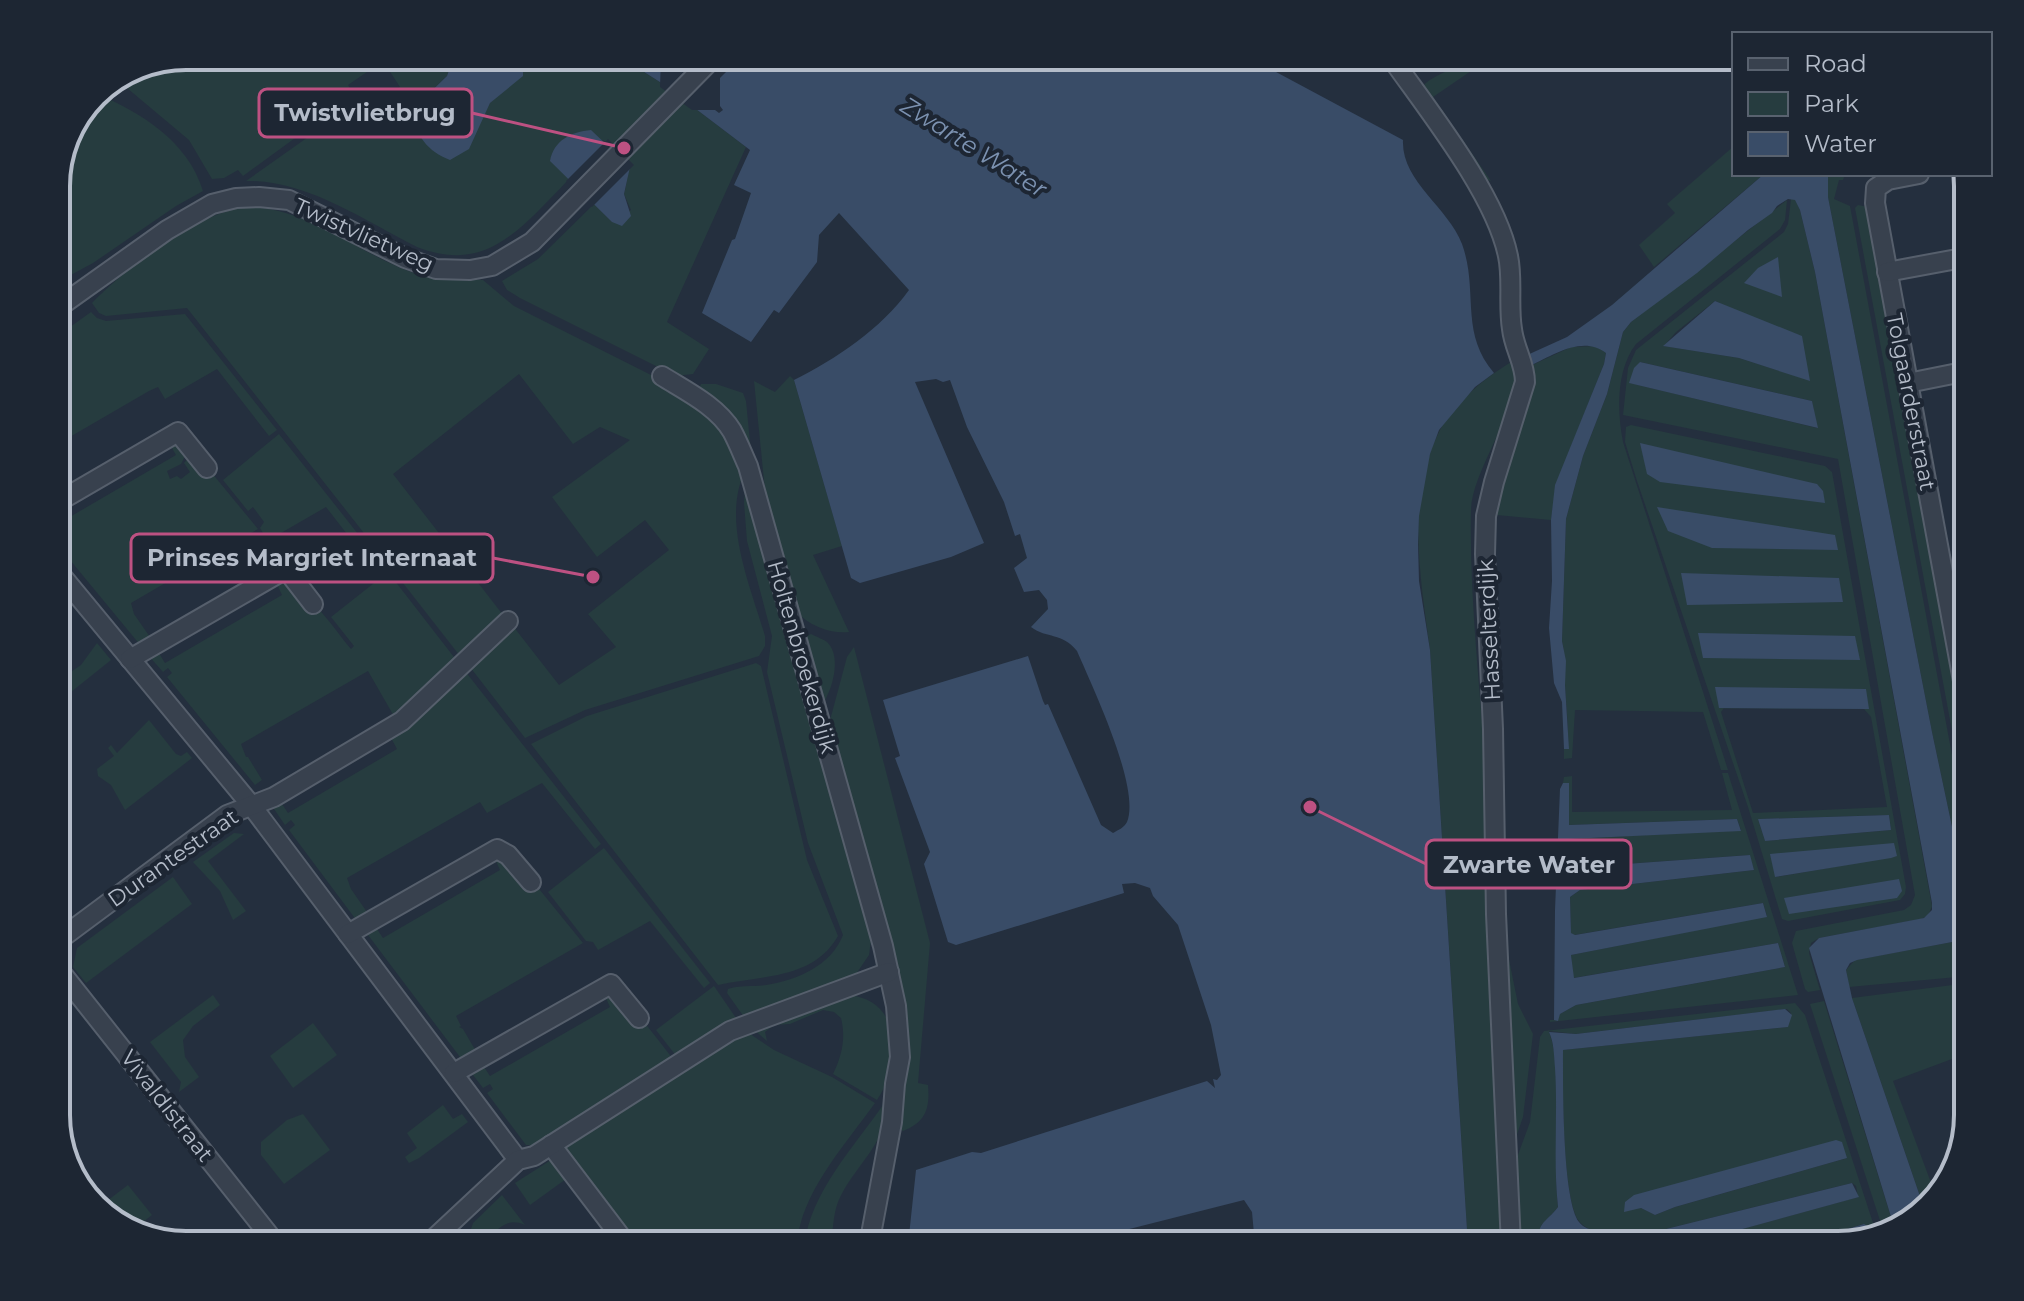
<svg xmlns="http://www.w3.org/2000/svg" width="2024" height="1301" font-family="Montserrat,sans-serif">
	<style>
		.green { fill: #263c3f; fill-rule: evenodd }
		.water { fill: #394c67 }
		.pier { fill: #242f3e }
		.lines { fill: none; stroke-linecap: round; stroke-linejoin: round }
		.street-casing { stroke: #565f6c; stroke-width: 22 }
		.street { stroke: #38414e; stroke-width: 18 }
		.labels { text-anchor: middle; dominant-baseline: central; stroke-width: 8; stroke-linejoin: round; paint-order: stroke }
		.street-label { font-size: 22px; fill: #b4bcc9; stroke: #1d2633 }
		.water-label { font-size: 24px; font-style: italic; fill: #7c92b1; stroke: #1d2633 }
		.rim { fill: none; stroke: #b4bcc9; stroke-width: 4 }
		.leader { fill: none; stroke: #bd5182; stroke-width: 3 }
		.callout-dot { fill: #bd5182; stroke: #1d2633; stroke-width: 3 }
		.callout { fill: #1d2633; stroke: #bd5182; stroke-width: 3 }
		.callout-label { font-size: 24px; text-anchor: middle; font-weight: bold; fill: #b4bcc9 }
	</style>
	<rect width="100%" height="100%" fill="#242f3e"/>
	<g class="green">
		<path d="M186,56H454L447,76L422,100L478,126L490,103L523,70L513,56H619L663,84L746,147L667,322L709,349L693,374L676,376L520,298L507,290L502,281L538,259L594,204L612,222L631,210L624,194C632,161 628,163 603,140C584,163 565,184 544,205C506,244 474,269 417,247C363,220 307,180 246,181L359,101L366,111L400,87L383,61L348,85L354,95L243,176L238,170L224,178L212,179L189,140L121,83Z"/>
		<path d="M1480,56H1484L1471,71L1433,97L1491,181L1483,179L1422,87C1435,72 1463,67 1480,56Z"/>
		<path d="M96,93C141,113 188,141 203,191L176,206L93,263L56,283V178Z"/>
		<polygon points="1734,146 1734,174 1764,174 1654,267 1639,245 1675,213 1667,204"/>
		<polygon points="1828,174 1845,174 1843,180 1839,180 1834,199 1850,206 1968,841 1968,902 1932,732 1828,197"/>
		<path d="M1791,199H1795L1800,210L1815,272L1932,906L1928,916L1921,919L1819,938L1811,943L1809,953L1820,990L1808,992L1805,989L1792,943L1796,931L1904,910L1911,905L1915,895L1838,459L1623,415L1628,368L1636,350L1784,232L1788,224ZM1715,301L1746,315L1809,380L1739,358L1664,346L1676,332ZM1640,362L1812,401L1817,428L1630,383Z"/>
		<path d="M1787,200L1785,220L1780,229L1636,344C1616,370 1617,411 1623,442L1728,770H1721L1703,712L1575,710L1572,758L1564,759V749H1568C1569,727 1566,707 1565,685C1564,670 1566,657 1562,641L1566,519L1583,456L1607,394L1623,332L1631,322Z"/>
		<polygon points="1858,205 1868,207 1968,745 1968,817 1855,208"/>
		<path d="M248,207C315,208 365,261 427,277C447,282 464,279 483,280L514,306L657,378L705,414L721,430L744,473C722,523 751,587 765,636V646L759,656L585,710L525,738L470,667L513,626L559,685L616,647L588,614L669,550L645,520L597,557L552,497L630,440L600,427L573,444L519,374L393,474L442,537L389,565L187,308L106,316L99,313L92,303C127,267 198,211 248,207Z"/>
		<polygon points="91,312 97,318 106,321 185,314 277,430 269,436 217,369 165,399 158,387 149,391 56,445 56,337"/>
		<polygon points="1597,346 1606,353 1604,364 1556,485 1551,520 1486,514 1535,378 1530,366 1571,347"/>
		<path d="M1513,361C1527,402 1472,467 1471,510C1469,609 1483,709 1488,808C1495,953 1494,1099 1501,1245H1468L1430,650C1421,581 1405,497 1439,432C1453,403 1486,377 1513,361Z"/>
		<path d="M790,376L794,380L842,546L813,555L849,632C831,634 809,626 797,612L766,500L754,381L775,392Z"/>
		<polygon points="701,384 716,384 743,393 746,401 751,452 729,410 699,389"/>
		<path d="M1631,425L1825,466L1832,472L1906,887L1905,894L1900,900L1788,921L1782,919L1748,807L1637,481L1625,442L1626,427ZM1838,578L1843,602H1771ZM1719,708L1868,709H1864L1871,717L1887,807L1753,813L1721,712L1724,708ZM1889,815L1891,830L1765,841L1758,819ZM1771,854L1896,856L1776,877Z"/>
		<polygon points="279,434 385,568 378,574 326,507 274,537 286,559 280,562 260,528 264,522 253,507 248,511 223,480"/>
		<polygon points="169,443 181,445 187,452 181,464 167,471 170,479 177,476 181,479 190,472 184,463 190,456 211,472 258,529 131,603 134,614 152,640 141,646 56,543 56,525 176,455"/>
		<path d="M746,480L873,925L869,955L854,977L744,1017L727,993L728,989C740,985 753,987 766,985C797,980 831,966 843,935L808,843L767,672L772,636L747,541L744,503Z"/>
		<polygon points="445,540 503,615 460,656 392,569"/>
		<path d="M388,572L457,661L395,718L368,671L241,744L246,757H248L262,780L255,785L167,677L172,673L168,668L163,672L148,655L157,650L165,663L282,595L276,582C309,588 330,624 351,649L354,646L331,617Z"/>
		<path d="M811,634C816,637 824,639 828,643C842,658 832,691 822,705L802,638Z"/>
		<polygon points="97,643 111,660 56,704 56,682 81,665"/>
		<path d="M854,647L930,943L918,1083L928,1085C930,1108 926,1122 903,1131L899,1128L903,1078L829,724L847,657Z"/>
		<path d="M756,663L761,666L807,860L838,936C813,980 761,975 718,985L531,744L587,716Z"/>
		<polygon points="465,671 601,844 595,849 542,783 487,813 480,802 347,878 351,889 369,915 357,921 289,830 295,825 291,820 285,825 272,806 280,801 288,813 397,749 390,736"/>
		<polygon points="149,720 176,754 181,756 187,752 192,758 125,810 111,785 98,776 97,769 114,756 108,748 111,745 117,753"/>
		<polygon points="1722,773 1728,773 1798,995 1550,1022 1550,1020 1557,1020 1560,1014 1576,1005 1785,967 1778,943 1573,978 1571,955 1767,916 1763,903 1574,935 1571,933 1570,897 1580,890 1754,870 1749,855 1570,868 1569,839 1741,830 1737,819 1568,825 1569,783 1563,783 1564,777 1572,776 1572,812 1732,810"/>
		<polygon points="234,833 244,834 208,861 246,911 233,920 220,891 193,862"/>
		<polygon points="604,848 710,983 704,988 650,921 598,950 593,942 586,941 548,892"/>
		<polygon points="496,856 535,884 583,943 456,1016 461,1026 459,1027 463,1029 477,1053 463,1061 365,931 375,926 383,938 500,870 494,857"/>
		<polygon points="173,877 192,904 86,983 73,967 77,948"/>
		<polygon points="1968,939 1968,976 1849,987 1846,970 1855,960"/>
		<polygon points="1505,940 1518,1004 1533,1034 1523,1117 1514,1143"/>
		<polygon points="1968,983 1968,1053 1893,1081 1936,1196 1924,1208 1852,998"/>
		<polygon points="714,986 736,1018 735,1022 677,1057 656,1030"/>
		<path d="M604,994C630,998 657,1039 673,1059L537,1145H526L487,1093L493,1089L490,1084L483,1088L470,1071L482,1064L490,1076L610,1007Z"/>
		<polygon points="213,995 220,1005 193,1026 183,1040 185,1057 199,1077 179,1092 181,1082 150,1042"/>
		<path d="M847,995C904,999 901,1064 877,1100L833,1074C842,1056 846,1038 841,1018L834,1012L823,1010L790,1024L774,1025L765,1032L767,1041L751,1027Z"/>
		<polygon points="1824,1001 1895,1230 1884,1233 1810,1004"/>
		<path d="M1795,1003L1805,1015L1877,1235L1872,1236L1869,1227L1863,1224L1794,1245H1684L1858,1197L1856,1186L1852,1183L1666,1229L1636,1240L1637,1245H1620C1609,1232 1589,1234 1579,1221C1562,1199 1563,1083 1562,1050L1787,1027L1791,1013L1787,1009L1576,1034L1549,1031C1565,1074 1552,1157 1558,1207C1545,1224 1538,1221 1538,1245H1517L1515,1163L1530,1122L1540,1037L1544,1031ZM1847,1158L1675,1207L1655,1215L1641,1208Z"/>
		<polygon points="313,1023 337,1055 293,1088 270,1056"/>
		<path d="M744,1030L774,1050L832,1077L875,1103C846,1144 800,1193 797,1245H638L567,1151L566,1145Z"/>
		<path d="M887,1104C888,1144 853,1166 838,1202C833,1215 833,1231 831,1245H805C808,1196 856,1144 883,1105Z"/>
		<polygon points="443,1105 453,1119 462,1114 468,1122 419,1158 409,1163 405,1157 417,1148 407,1133"/>
		<polygon points="303,1114 330,1150 284,1184 261,1155 261,1142 287,1120"/>
		<polygon points="551,1160 566,1179 530,1205 515,1183"/>
		<polygon points="128,1185 152,1215 134,1229 114,1223 99,1207"/>
		<path d="M502,1195L525,1225C500,1214 496,1241 476,1239L470,1232L473,1223Z"/>
	</g>
	<g class="water">
		<path d="M454,56H513L523,70V76L490,103L469,149L450,160C426,151 412,132 415,107L447,76Z"/>
		<path d="M619,56H1246L1403,140C1401,181 1448,207 1462,244C1479,291 1459,332 1494,373L1475,387L1439,430L1430,454L1419,516L1418,544L1419,581L1430,650L1468,1245H1255L1252,1212L1244,1200L1078,1242L1077,1245H908L916,1170L972,1152L981,1153L1207,1081L1215,1088L1213,1079L1217,1080L1221,1075L1211,1025L1178,925L1153,896L1150,888L1135,883L1122,884L1124,893L956,945L948,942L924,864L930,852L895,758L900,756L883,700L1028,656L1043,701L1045,705L1048,704L1101,825L1113,833C1118,830 1124,828 1127,822C1141,788 1092,686 1077,651C1062,632 1047,639 1031,627L1048,609L1047,600L1039,590L1024,592L1014,568L1027,558L1020,534L1015,536L1004,502L967,427L950,380L943,382L936,379L915,382L984,543L951,557L860,583L851,578L794,380C836,359 881,329 909,290L839,213L819,235L817,262L779,313L774,310L751,342L702,313L732,240L735,239L751,193L734,185L750,150L663,84Z"/>
		<path d="M591,130L630,167L624,194L631,216L622,226L612,222L550,161C554,140 571,132 591,130Z"/>
		<path d="M1764,174H1828V197L1932,732L1968,902V939L1857,960L1850,963L1846,970L1852,998L1924,1208L1903,1228L1895,1230L1809,948L1819,938L1924,918L1932,910V903L1815,272L1800,210L1795,200L1788,199L1777,206L1772,213L1748,230L1697,273L1631,322L1623,332L1607,394L1583,456L1566,519L1562,641L1566,661L1565,685L1569,749H1564L1562,702L1554,683L1549,628L1552,581L1551,520L1555,485L1604,364L1606,353C1583,335 1553,355 1530,366L1525,356L1567,337L1612,305Z"/>
		<polygon points="1778,257 1782,297 1744,283 1758,268"/>
		<polygon points="1715,301 1802,336 1810,381 1739,358 1663,346"/>
		<polygon points="1640,362 1812,401 1818,428 1629,383 1634,368"/>
		<polygon points="1640,443 1817,484 1823,491 1825,503 1660,482 1647,474"/>
		<polygon points="1657,507 1835,535 1838,550 1712,548 1668,531"/>
		<polygon points="1681,573 1839,578 1843,602 1687,605"/>
		<polygon points="1698,633 1855,636 1860,660 1703,658"/>
		<polygon points="1715,687 1866,689 1869,709 1719,708"/>
		<polygon points="1563,783 1569,783 1569,825 1737,819 1741,831 1569,839 1570,868 1750,855 1754,870 1580,890 1570,897 1571,933 1575,935 1763,903 1767,917 1571,955 1574,978 1778,943 1785,967 1576,1005 1560,1014 1558,1021 1554,1020 1555,910 1560,789"/>
		<polygon points="1889,815 1891,830 1765,841 1758,819"/>
		<polygon points="1894,843 1897,856 1891,858 1775,877 1770,854"/>
		<polygon points="1899,879 1902,891 1897,898 1789,914 1784,898"/>
		<path d="M1785,1009L1792,1015L1788,1027L1563,1050C1563,1083 1562,1199 1579,1222C1588,1234 1605,1227 1620,1245H1538C1538,1220 1545,1224 1558,1207C1553,1161 1558,1114 1555,1068C1554,1056 1554,1042 1549,1032L1576,1034Z"/>
		<polygon points="1836,1140 1842,1142 1847,1158 1675,1207 1655,1215 1641,1208 1624,1212 1625,1202 1634,1195"/>
		<polygon points="1852,1183 1859,1197 1684,1245 1637,1245 1636,1241 1666,1229"/>
		<polygon points="1864,1224 1869,1227 1872,1236 1838,1245 1794,1245"/>
	</g>
	<g class="pier">
		<polygon points="661,56 742,56 720,78 720,106 723,110 719,113 715,110 692,110 660,87"/>
		<polygon points="608,139 634,165 592,207 566,181"/>
	</g>
	<g class="lines">
		<g class="street-casing">
			<g id="street">
				<path d="M1390,56C1427,109 1495,193 1508,256C1513,279 1508,305 1512,329C1514,348 1525,363 1525,382L1494,482L1486,516L1485,554L1493,729L1496,914L1511,1245"/>
				<polyline points="1919,174 1888,180 1876,188 1875,203 1968,708"/>
				<polyline points="1887,272 1968,257"/>
				<polyline points="56,309 167,230 212,204 236,198 259,197 289,200 405,258 436,269 470,270 492,266 532,242 715,56"/>
				<path d="M662,376C686,391 717,406 732,431C738,442 743,455 748,466L883,946L896,1006L900,1057L895,1084L892,1122L869,1245"/>
				<polyline points="1908,383 1968,371"/>
				<polyline points="56,503 178,432 207,468"/>
				<polyline points="56,569 251,805 518,1160"/>
				<polyline points="130,659 286,569 313,604"/>
				<polyline points="348,934 497,849 508,855 531,882"/>
				<polyline points="56,942 227,815 274,797 402,721 508,621"/>
				<polyline points="56,966 277,1245"/>
				<polyline points="454,1073 611,984 639,1018"/>
				<polyline points="551,1145 627,1245"/>
				<polyline points="427,1245 518,1160 534,1156 730,1031 889,972"/>
			</g>
		</g>
		<use href="#street" class="street"/>
	</g>
	<g class="labels">
		<g class="street-label">
			<text transform="translate(364 235) rotate(24)">Twistvlietweg</text>
			<text transform="translate(1911 402) rotate(79)">Tolgaarderstraat</text>
			<text transform="translate(1489 630) rotate(-93)">Hasselterdijk</text>
			<text transform="translate(802 657) rotate(74)">Holtenbroekerdijk</text>
			<text transform="translate(173 858) rotate(-35)">Durantestraat</text>
			<text transform="translate(167 1106) rotate(52)">Vivaldistraat</text>
		</g>
		<g class="water-label">
			<text transform="translate(974 147) rotate(32)">Zwarte Water</text>
		</g>
	</g>
	<path d="M0 0H2024V1301H0ZM186 70H1838A116 116 0 0 1 1954 186V1115A116 116 0 0 1 1838 1231H186A116 116 0 0 1 70 1115V186A116 116 0 0 1 186 70Z" fill="#1d2633" fill-rule="evenodd"/>
	<path class="rim" d="M186 70H1838A116 116 0 0 1 1954 186V1115A116 116 0 0 1 1838 1231H186A116 116 0 0 1 70 1115V186A116 116 0 0 1 186 70Z"/>
	<path class="leader" d="M624 148L472 113M593 577L493 558M1310 807L1426 864"/>
	<g class="callout-dot">
		<circle cx="624" cy="148" r="8"/>
		<circle cx="593" cy="577" r="8"/>
		<circle cx="1310" cy="807" r="8"/>
	</g>
	<g class="callout">
		<rect x="259" y="89" width="213" height="48" rx="8"/>
		<rect x="131" y="534" width="362" height="48" rx="8"/>
		<rect x="1426" y="840" width="205" height="48" rx="8"/>
	</g>
	<g class="callout-label">
		<text x="365" y="121">Twistvlietbrug</text>
		<text x="312" y="566">Prinses Margriet Internaat</text>
		<text x="1529" y="873">Zwarte Water</text>
	</g>
	<rect x="1732" y="32" width="260" height="144" fill="#1d2633" stroke="#59626f" stroke-width="2"/>
	<rect x="1748" y="58" width="40" height="12" fill="#38414e" stroke="#59626f" stroke-width="2"/>
	<text x="1804" y="72" font-size="24" fill="#b4bcc9">Road</text>
	<rect x="1748" y="92" width="40" height="24" fill="#263c3f" stroke="#59626f" stroke-width="2"/>
	<text x="1804" y="112" font-size="24" fill="#b4bcc9">Park</text>
	<rect x="1748" y="132" width="40" height="24" fill="#394c67" stroke="#59626f" stroke-width="2"/>
	<text x="1804" y="152" font-size="24" fill="#b4bcc9">Water</text>
</svg>
